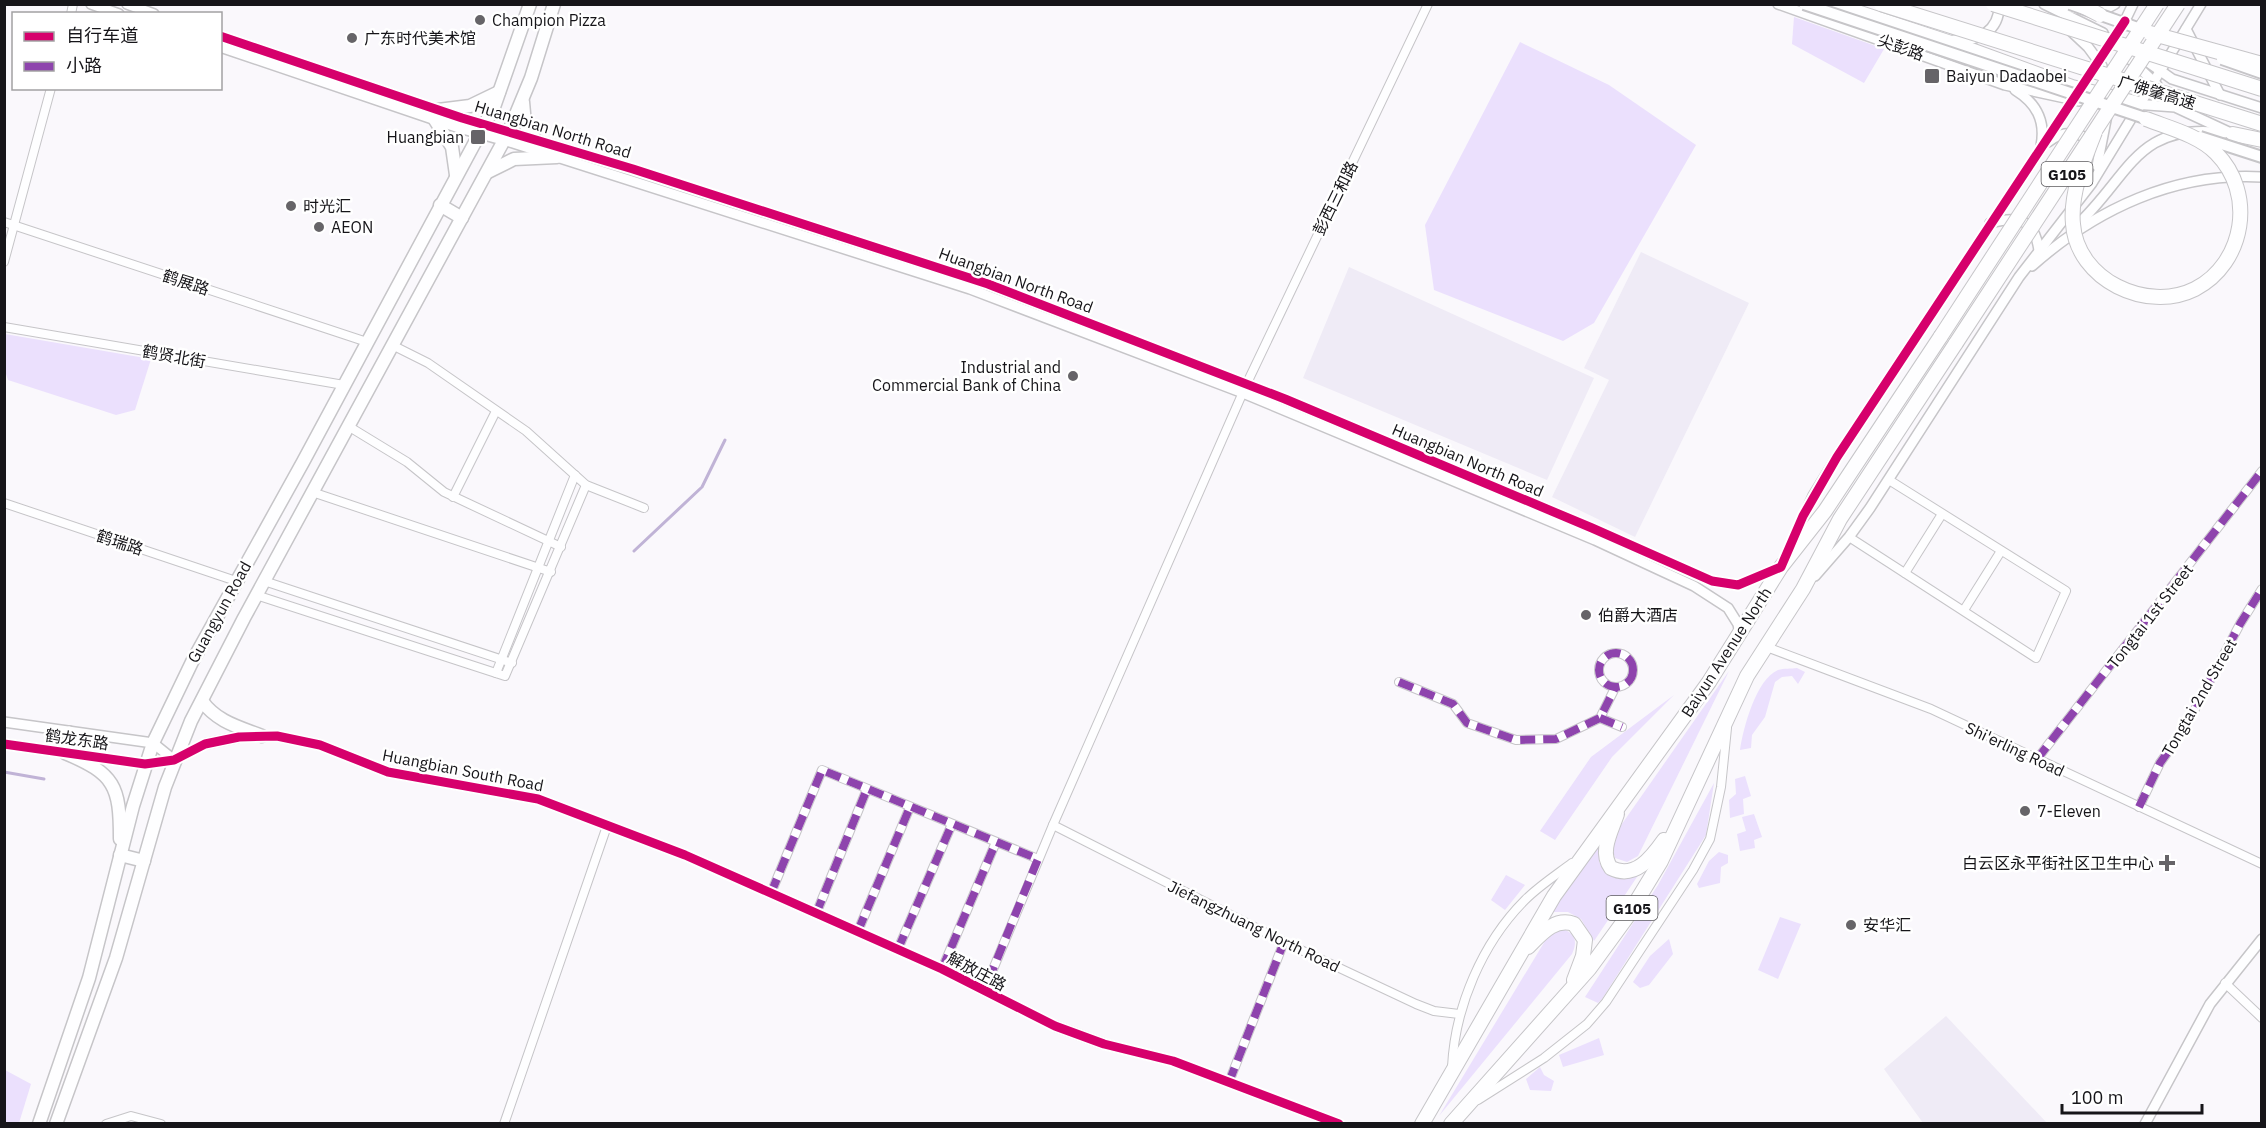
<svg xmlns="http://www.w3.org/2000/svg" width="2266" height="1128" font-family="'IBM Plex Sans','Noto Sans SC',sans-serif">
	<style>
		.built { fill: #efebf6 }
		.green { fill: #ebe0fd }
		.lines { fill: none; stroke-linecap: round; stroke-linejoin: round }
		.stream { stroke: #c0b3d6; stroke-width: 3 }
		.minor-casing { stroke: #c6c5c8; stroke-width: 10 }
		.tertiary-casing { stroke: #c6c5c8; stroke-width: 12 }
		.primary-casing { stroke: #c6c5c8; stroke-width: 15 }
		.trunk-casing { stroke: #c6c5c8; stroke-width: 16 }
		.motorway-casing { stroke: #c6c5c8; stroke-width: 16 }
		.minor { stroke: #fefeff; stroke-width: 8 }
		.tertiary { stroke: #fefeff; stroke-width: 9 }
		.primary { stroke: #fefeff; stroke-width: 12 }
		.trunk { stroke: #fefeff; stroke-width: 14 }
		.motorway { stroke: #fefeff; stroke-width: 14 }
		.secondary-bridge-casing { stroke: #c6c5c8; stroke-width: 14; stroke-linecap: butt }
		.trunk-bridge-casing { stroke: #c6c5c8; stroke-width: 16; stroke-linecap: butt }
		.motorway-bridge-casing { stroke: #c6c5c8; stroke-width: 16; stroke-linecap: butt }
		.secondary-bridge { stroke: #fefeff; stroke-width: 10 }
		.trunk-bridge { stroke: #fefeff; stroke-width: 14 }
		.motorway-bridge { stroke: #fefeff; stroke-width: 14 }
		.quiet { stroke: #8e44ad; stroke-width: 8; stroke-dasharray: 15 8; stroke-linecap: butt }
		.cycleway-casing { stroke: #fff; stroke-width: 13 }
		.cycleway { stroke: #d6006c; stroke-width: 9 }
		.poi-dot { fill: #666468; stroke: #fff; stroke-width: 2 }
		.labels { text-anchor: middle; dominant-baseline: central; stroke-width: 5; stroke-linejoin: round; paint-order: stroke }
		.shield { fill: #fff; stroke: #5c5b5e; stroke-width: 1.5 }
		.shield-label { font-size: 15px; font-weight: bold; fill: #161519 }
		.poi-label { font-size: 16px; fill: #161519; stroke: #fff; text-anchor: start }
		.street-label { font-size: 16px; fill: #161519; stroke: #fff }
	</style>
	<rect width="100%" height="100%" fill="#faf8fc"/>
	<g class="built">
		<polygon points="1641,252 1749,303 1635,537 1552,497 1609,380 1584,368"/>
		<polygon points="1349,267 1594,378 1547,480 1303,378"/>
		<polygon points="1946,1016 2047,1123 1923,1123 1884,1069"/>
	</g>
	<g class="green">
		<polygon points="1794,17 1884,49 1864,83 1792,44"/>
		<polygon points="1520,42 1609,85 1696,145 1594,323 1563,341 1434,290 1425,225"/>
		<polygon points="5,334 151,359 135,410 116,415 8,380 5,371"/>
		<path d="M1797,668L1805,672L1798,684L1792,676L1782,677L1775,682L1765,717L1752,735L1751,748L1740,750C1743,729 1756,679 1778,670C1784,668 1791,669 1797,668Z"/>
		<polygon points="1729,671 1638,856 1627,862 1615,858 1611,843 1617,831"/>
		<polygon points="1674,695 1612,757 1555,840 1540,831 1591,757"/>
		<polygon points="1745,776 1751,796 1743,799 1744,814 1730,818 1729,800 1736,794 1735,779"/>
		<polygon points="1714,783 1706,835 1602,999 1598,1003 1585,997 1658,885"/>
		<polygon points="1754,814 1762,837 1754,840 1755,848 1740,851 1737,834 1746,831 1742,817"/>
		<polygon points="1598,845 1600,846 1599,862 1605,869 1639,874 1594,941 1581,919 1568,912 1552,912"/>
		<polygon points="1719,852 1728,855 1728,863 1721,867 1720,883 1699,888 1697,884 1709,861"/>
		<polygon points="1506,875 1525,885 1505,910 1491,900"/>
		<polygon points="1780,917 1801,924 1778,979 1758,970"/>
		<path d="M1562,929C1575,933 1578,941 1572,954L1439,1116L1545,941L1553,933Z"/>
		<polygon points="1669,939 1673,954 1649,985 1640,988 1633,982 1650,956"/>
		<polygon points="1599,1038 1604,1055 1563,1067 1559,1055"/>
		<polygon points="1540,1067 1544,1075 1554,1081 1551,1091 1530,1090 1526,1079"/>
		<polygon points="5,1070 31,1084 19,1123 5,1123"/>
	</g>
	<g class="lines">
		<g class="stream">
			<polyline points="634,551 702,487 725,440"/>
			<polyline points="4,772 44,779"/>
		</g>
		<g class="minor-casing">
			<g id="minor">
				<polyline points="71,14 73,4"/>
				<polyline points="4,222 367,342"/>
				<polyline points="4,262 51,88"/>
				<polyline points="4,327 344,385"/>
				<polyline points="392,345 428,363 526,431 586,485 644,508"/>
				<polyline points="348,426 407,462 444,492 561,547"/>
				<polyline points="312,492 551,572"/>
				<polyline points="453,497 496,411"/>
				<polyline points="4,503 236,581"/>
				<polyline points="1849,537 2036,658 2066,591 1889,480"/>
				<polyline points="1905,573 1942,514"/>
				<polyline points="264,581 512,663"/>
				<polyline points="256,595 505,676 586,485"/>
				<polyline points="1964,610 2001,551"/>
				<polyline points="1764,646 1931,709 2262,864"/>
				<circle cx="1616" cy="670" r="17"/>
				<polyline points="496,673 575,475"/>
				<polyline points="1399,682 1453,704 1467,723 1516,740 1556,739 1600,718 1615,688"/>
				<polyline points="1600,718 1622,727"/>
				<polyline points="2037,759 2262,471"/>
				<polyline points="2139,807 2160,763 2185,728 2240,624 2262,589"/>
				<polyline points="1053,825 1284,942 1416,1004 1434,1011 1459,1014"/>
				<polyline points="771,893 822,770 1038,859"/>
				<polyline points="816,914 867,789"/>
				<polyline points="858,931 910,807"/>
				<polyline points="898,949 952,824"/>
				<polyline points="942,969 996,842"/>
				<polyline points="2225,983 2262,1018"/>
				<polyline points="984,991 1053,825 1247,383 1428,4"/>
				<path d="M1452,1067C1455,1007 1482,943 1525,900C1539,886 1556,875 1572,863"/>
				<polyline points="1229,1082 1284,942"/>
				<polyline points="1478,1100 1544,1058 1587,1024 1606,1002 1693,870 1710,839 1721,787 1727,728"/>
				<polyline points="106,1124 131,1116 161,1124"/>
				<polyline points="504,1124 607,826"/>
			</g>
		</g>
		<g class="tertiary-casing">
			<g id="tertiary">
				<polyline points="91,4 119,14"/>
				<polyline points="127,4 154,14"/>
				<polyline points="1778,4 2005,85 2079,101"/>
				<polyline points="2044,4 2103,33"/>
				<polyline points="2057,4 2076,9"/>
				<polyline points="2092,11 2104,10 2115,4"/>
				<polyline points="2122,27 2133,4"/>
				<polyline points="2186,29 2220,95"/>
				<polyline points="2072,32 2088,47 2102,66"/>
				<polyline points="220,36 462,118 633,169 988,284 1285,399 1592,528 1712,581 1738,585 1779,568"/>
				<path d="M1954,40C1978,42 2000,31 1999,4"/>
				<polyline points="220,47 459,128 513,143 970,289 1243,393 1595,540 1694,586 1728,608 1738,624 1740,635"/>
				<polyline points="2124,49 2131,60 2157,85"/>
				<polyline points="2138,55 2172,79 2262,108"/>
				<path d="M2015,90C2036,103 2046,120 2041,146"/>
				<polyline points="2134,104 2175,107 2233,134"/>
				<path d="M2048,142C2062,131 2081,130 2092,144"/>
				<polyline points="2097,166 2107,115"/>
				<path d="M1990,223C2018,216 2034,218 2039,250"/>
				<path d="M2075,227C2130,177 2135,121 2225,133"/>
				<path d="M2032,266C2096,209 2175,172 2262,177"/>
				<polyline points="1787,553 1813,496 1837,457 2125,21"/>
				<polyline points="1815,576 1849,537 1870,508 2019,277 2092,183 2201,4"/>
				<polyline points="4,722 153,743 174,760"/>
				<polyline points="4,744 145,764 174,760 205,744 239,737 277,736 320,745 388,772 538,799 685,855 942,969 1055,1026 1104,1044 1173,1061 1339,1124"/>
				<polyline points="65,753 69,731"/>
				<polyline points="2145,1124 2210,1004 2262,939"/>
			</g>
		</g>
		<g class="primary-casing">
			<g id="primary">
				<polyline points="523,102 525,124 535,139"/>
				<polyline points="438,110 470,106 499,92"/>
				<polyline points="435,120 452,147 456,175"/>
				<polyline points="488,172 514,159 557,157"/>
				<polyline points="440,205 462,218"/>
				<path d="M202,701C217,722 239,727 262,736"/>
				<path d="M65,753C115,774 120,786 120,839"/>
				<polyline points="120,855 144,861"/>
				<polyline points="39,1124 89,978 133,806 153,743 192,662 303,462 494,107 530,4"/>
				<polyline points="56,1124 116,958 165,787 191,721 244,618 509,131 531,78 554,4"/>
			</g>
		</g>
		<g class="trunk-casing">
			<g id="trunk">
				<path d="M1617,814C1611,832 1599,852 1611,868C1635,880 1652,857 1664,840"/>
				<path d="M1528,947C1541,934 1555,917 1574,924L1585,940L1583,956L1574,980"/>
				<polyline points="1422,1124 1554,896 1709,682 1781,567 1825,511 1941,336"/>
				<polyline points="1451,1124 1589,969 1627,917 1661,861 1747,676 1803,589 1840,519 1956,343"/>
			</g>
		</g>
		<g class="motorway-casing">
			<g id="motorway">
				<polyline points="1833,4 1963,47 2072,87 2139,104"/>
				<polyline points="2233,134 2262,140"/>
			</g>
		</g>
		<use href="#minor" class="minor"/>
		<use href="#tertiary" class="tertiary"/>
		<use href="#primary" class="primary"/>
		<use href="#trunk" class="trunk"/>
		<use href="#motorway" class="motorway"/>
		<g class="secondary-bridge-casing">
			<g id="secondary-bridge">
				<polyline points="1804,4 2151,120"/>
				<polyline points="2070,4 2146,31"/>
				<polyline points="2222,59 2262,73"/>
				<polyline points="2200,137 2262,157"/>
			</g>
		</g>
		<g class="trunk-bridge-casing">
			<g id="trunk-bridge">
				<polyline points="2079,4 2100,15"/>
				<path d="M2095,132C2084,160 2070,194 2073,224C2077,280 2147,313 2195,289C2245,263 2256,193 2216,153C2198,135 2169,128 2146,119"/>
				<polyline points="1941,336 2157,4"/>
				<polyline points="1956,343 2178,4"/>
			</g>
		</g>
		<g class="motorway-bridge-casing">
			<g id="motorway-bridge">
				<polyline points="1881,4 2262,124"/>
				<polyline points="1993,4 2262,89"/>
				<polyline points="2150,33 2262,64"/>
			</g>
		</g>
		<use href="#secondary-bridge" class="secondary-bridge"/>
		<use href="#trunk-bridge" class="trunk-bridge"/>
		<use href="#motorway-bridge" class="motorway-bridge"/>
		<g class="quiet">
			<circle cx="1616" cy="670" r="17"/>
			<polyline points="1399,682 1453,704 1467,723 1516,740 1556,739 1600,718 1615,688"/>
			<polyline points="1600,718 1622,727"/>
			<polyline points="2037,759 2262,471"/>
			<polyline points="2139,807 2160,763 2185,728 2240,624 2262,589"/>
			<polyline points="771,893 822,770 1038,859 984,991"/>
			<polyline points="816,914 867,789"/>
			<polyline points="858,931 910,807"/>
			<polyline points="898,949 952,824"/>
			<polyline points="942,969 996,842"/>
			<polyline points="1229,1082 1284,942"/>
		</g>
		<g class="cycleway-casing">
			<g id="cycleway">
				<polyline points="220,36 462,118 633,169 988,284 1285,399 1592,528 1712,581 1738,585 1781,567 1803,516 1837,457 2125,21"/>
				<polyline points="4,744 145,764 174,760 205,744 239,737 277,736 320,745 388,772 538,799 685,855 942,969 1055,1026 1104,1044 1173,1061 1339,1124"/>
			</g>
		</g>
		<use href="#cycleway" class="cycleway"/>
	</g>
	<g class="poi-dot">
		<circle cx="480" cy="20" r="6"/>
		<circle cx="352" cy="38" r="6"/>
		<rect x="1924" y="68" width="16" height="16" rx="3"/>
		<rect x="470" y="129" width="16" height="16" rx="3"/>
		<circle cx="291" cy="206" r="6"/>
		<circle cx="319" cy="227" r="6"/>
		<circle cx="1073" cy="376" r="6"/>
		<circle cx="1586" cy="615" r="6"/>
		<circle cx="2025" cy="811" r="6"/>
		<path d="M2164 854h6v6h6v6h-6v6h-6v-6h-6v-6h6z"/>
		<circle cx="1851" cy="925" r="6"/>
	</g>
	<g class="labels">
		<g class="shield">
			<rect x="2041.5" y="162" width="51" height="24" rx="4.5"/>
			<rect x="1606.5" y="896" width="51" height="24" rx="4.5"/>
		</g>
		<g class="shield-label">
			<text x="2067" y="174">G105</text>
			<text x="1632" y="908">G105</text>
		</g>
		<g class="poi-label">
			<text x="492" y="20">Champion Pizza</text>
			<text x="364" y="38">广东时代美术馆</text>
			<text x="1946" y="76">Baiyun Dadaobei</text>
			<text x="464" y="137" text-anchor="end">Huangbian</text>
			<text x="303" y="206">时光汇</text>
			<text x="331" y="227">AEON</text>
			<text x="1061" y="367" text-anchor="end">Industrial and<tspan x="1061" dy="18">Commercial Bank of China</tspan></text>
			<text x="1598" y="615">伯爵大酒店</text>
			<text x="2037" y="811">7-Eleven</text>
			<text x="2154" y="863" text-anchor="end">白云区永平街社区卫生中心</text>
			<text x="1863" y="925">安华汇</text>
		</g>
		<g class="street-label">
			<text transform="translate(1901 47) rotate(20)">尖彭路</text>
			<text transform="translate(2157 92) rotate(17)">广佛肇高速</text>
			<text transform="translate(553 129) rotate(17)">Huangbian North Road</text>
			<text transform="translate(1335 198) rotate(-64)">彭西三和路</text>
			<text transform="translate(1016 280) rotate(20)">Huangbian North Road</text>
			<text transform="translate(186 282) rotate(18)">鹤展路</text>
			<text transform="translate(174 356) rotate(10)">鹤贤北街</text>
			<text transform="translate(1468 460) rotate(23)">Huangbian North Road</text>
			<text transform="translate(120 542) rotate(18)">鹤瑞路</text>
			<text transform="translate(219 612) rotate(-61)">Guangyun Road</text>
			<text transform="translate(2150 616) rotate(-52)">Tongtai 1st Street</text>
			<text transform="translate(1726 652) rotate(-57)">Baiyun Avenue North</text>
			<text transform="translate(2199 697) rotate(-60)">Tongtai 2nd Street</text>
			<text transform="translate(77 739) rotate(8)">鹤龙东路</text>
			<text transform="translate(2015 749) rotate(25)">Shi'erling Road</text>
			<text transform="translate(463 770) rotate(11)">Huangbian South Road</text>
			<text transform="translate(1254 926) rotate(26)">Jiefangzhuang North Road</text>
			<text transform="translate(977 971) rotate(28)">解放庄路</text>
		</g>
	</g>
	<rect width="2266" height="1128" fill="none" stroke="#161519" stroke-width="12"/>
	<rect x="12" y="12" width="210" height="78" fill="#ffffff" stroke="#a2a1a3" stroke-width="1.5"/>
	<rect x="24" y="32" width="30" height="9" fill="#d6006c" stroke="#a2a1a3" stroke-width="1.5"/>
	<text x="66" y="42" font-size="18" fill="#161519">自行车道</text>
	<rect x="24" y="62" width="30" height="9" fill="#8e44ad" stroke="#a2a1a3" stroke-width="1.5"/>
	<text x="66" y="72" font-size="18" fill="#161519">小路</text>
	<path d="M2062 1104v9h140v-9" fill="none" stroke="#161519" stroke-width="3"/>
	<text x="2071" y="1104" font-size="18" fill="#161519" stroke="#ffffff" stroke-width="4.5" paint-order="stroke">100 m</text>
</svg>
